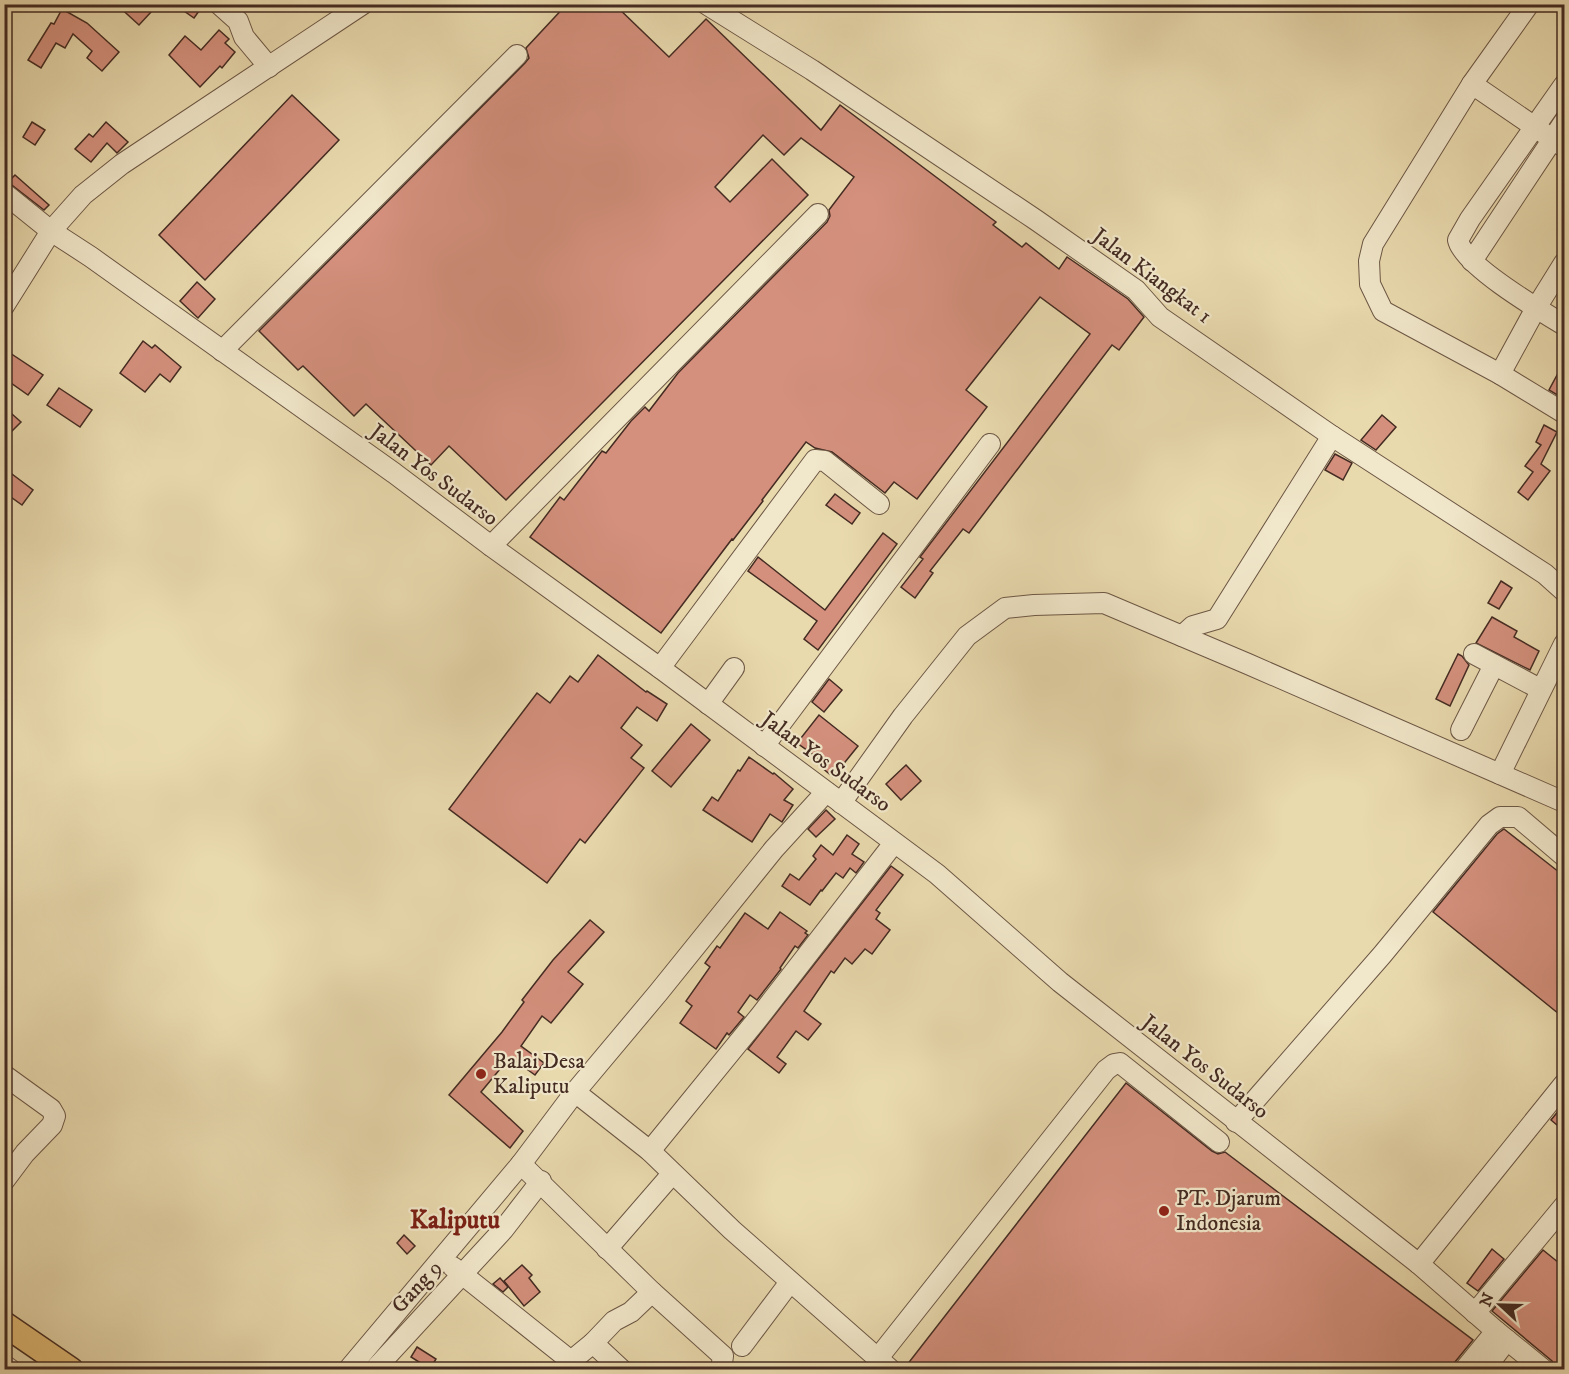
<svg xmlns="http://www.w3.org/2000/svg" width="1569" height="1374" font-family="'IM FELL DW Pica',serif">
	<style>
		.building { fill: #d4907d; stroke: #442b22; stroke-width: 1.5 }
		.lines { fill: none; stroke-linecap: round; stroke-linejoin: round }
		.minor-casing { stroke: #6d5745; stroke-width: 22 }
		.major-casing { stroke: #442b22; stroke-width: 27 }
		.minor { stroke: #f1e7ca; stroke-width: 20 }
		.major { stroke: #e4bd77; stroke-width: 24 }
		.poi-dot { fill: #8f2418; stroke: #f1e7ca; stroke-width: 2 }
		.labels { text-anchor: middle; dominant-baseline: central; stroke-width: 4.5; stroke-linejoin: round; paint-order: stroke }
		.street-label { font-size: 22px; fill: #442b22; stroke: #f1e7ca }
		.poi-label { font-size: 22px; fill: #442b22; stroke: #f1e7ca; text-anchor: start }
		.quarter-label { font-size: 26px; font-weight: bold; fill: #7a1f14; stroke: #f1e7ca }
	</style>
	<rect width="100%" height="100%" fill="#e9daae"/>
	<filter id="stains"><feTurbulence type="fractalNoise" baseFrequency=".00333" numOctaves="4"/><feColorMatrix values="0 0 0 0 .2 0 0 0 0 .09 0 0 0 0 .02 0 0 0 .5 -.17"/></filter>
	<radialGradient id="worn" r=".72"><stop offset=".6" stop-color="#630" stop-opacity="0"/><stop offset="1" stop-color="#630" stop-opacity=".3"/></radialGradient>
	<g class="building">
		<polygon points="116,4 142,4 151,12 139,25"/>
		<polygon points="174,4 204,4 194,18"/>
		<polygon points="567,4 614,4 669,57 706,19 821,130 840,105 996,222 993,225 1022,247 1026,243 1059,269 1067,257 1128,299 1144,317 1119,350 1112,345 969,533 963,529 930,571 933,573 915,598 901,587 923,559 920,557 1090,334 1040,297 966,390 987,407 917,499 894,482 885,493 832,452 815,448 806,442 762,500 763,501 733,540 732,539 661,633 530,537 560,497 564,500 602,451 606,453 631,421 645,407 649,411 678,373 827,222 830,216 829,210 854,177 801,138 784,155 763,135 715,187 730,202 772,159 808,195 506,500 449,446 431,465 366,404 354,416 303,366 298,370 259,331 525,63 529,58 526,48"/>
		<polygon points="62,9 87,23 119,52 102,71 87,58 92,51 73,34 65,48 56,43 41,68 28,60 51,23 54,24"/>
		<polygon points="219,30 229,39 225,43 235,52 222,68 220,66 200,87 169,55 185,36 201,50"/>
		<polygon points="292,95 339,140 205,280 159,235"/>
		<polygon points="32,122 45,130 35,145 23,137"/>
		<polygon points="106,122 128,142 117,153 107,143 91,162 75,149 89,134 93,137"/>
		<polygon points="15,175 49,205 44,210 8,182"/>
		<polygon points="197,282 215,299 198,318 180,301"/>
		<polygon points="143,341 152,348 155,345 181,367 170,382 160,374 145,392 120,373"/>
		<polygon points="4,349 43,375 28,395 4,378"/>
		<polygon points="1564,362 1564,399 1549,390"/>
		<polygon points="59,388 92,410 80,427 47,405"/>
		<polygon points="4,407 21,422 4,439"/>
		<polygon points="1382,415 1396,427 1376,450 1361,440"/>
		<polygon points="1544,425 1557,432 1541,464 1550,471 1528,500 1518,492 1533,472 1525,466 1541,445 1536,442"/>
		<polygon points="1335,454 1352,463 1343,480 1325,470"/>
		<polygon points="4,468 33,490 22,505 4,492"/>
		<polygon points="835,494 860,513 852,524 826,505"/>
		<polygon points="883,533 897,544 818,650 804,639 817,621 748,571 758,557 825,610"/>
		<polygon points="1501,581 1512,588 1499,609 1488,603"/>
		<polygon points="1492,617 1517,631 1514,637 1539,651 1530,670 1476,643"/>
		<polygon points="1458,654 1462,656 1469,665 1450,706 1436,699"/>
		<polygon points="598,655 646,692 647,691 667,704 657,721 637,707 621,728 642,745 631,758 644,768 585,843 580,839 547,883 449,809 537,693 550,703 570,676 578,682"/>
		<polygon points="829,679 842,690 824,712 812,702"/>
		<polygon points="819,715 858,746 833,777 815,762 818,758 797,743"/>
		<polygon points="691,724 710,740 671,787 652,771"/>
		<polygon points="749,757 773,774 774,773 793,789 784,800 793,805 782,822 770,814 752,842 703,810 712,797 718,801 738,770 740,771"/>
		<polygon points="906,765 921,781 901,800 886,784"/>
		<polygon points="826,810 835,819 816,837 808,829"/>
		<polygon points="1504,829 1564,876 1564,1018 1433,912 1497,834"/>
		<polygon points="847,835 859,844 852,854 864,862 856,873 850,868 843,878 836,873 822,891 821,890 810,905 782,886 790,874 799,880 816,859 813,856 821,845 833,855"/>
		<polygon points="891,866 903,875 876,910 880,913 876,919 890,930 872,954 865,949 852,964 845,958 834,973 831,971 804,1011 821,1024 808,1040 796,1031 777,1057 786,1064 779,1073 748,1049"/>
		<polygon points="780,912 807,931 805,933 808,935 798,948 795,946 780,968 781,969 757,1000 750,995 738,1012 744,1017 729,1035 727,1033 716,1049 680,1023 692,1006 686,1001 710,967 705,963 717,946 720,948 745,913 768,929"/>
		<polygon points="590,920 604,932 568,972 583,984 551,1023 542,1016 521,1046 544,1063 535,1075 510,1057 481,1092 523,1131 510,1148 449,1095 502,1032 524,1002 522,1000 553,960"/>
		<polygon points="1126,1083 1212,1151 1218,1154 1225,1152 1473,1340 1455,1362 1452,1370 903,1370"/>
		<polygon points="1564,1104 1564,1131 1551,1120"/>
		<polygon points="404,1235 415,1246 407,1254 397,1243"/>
		<polygon points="1492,1249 1504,1259 1478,1291 1467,1283"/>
		<polygon points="1543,1250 1564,1267 1564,1370 1555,1368 1552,1361 1492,1311"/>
		<polygon points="522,1265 532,1275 529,1278 540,1292 524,1306 504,1281"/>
		<polygon points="500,1278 508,1287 503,1292 493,1284"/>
		<polygon points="417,1347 436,1359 430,1369 411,1357"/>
	</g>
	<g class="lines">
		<g class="minor-casing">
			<g id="minor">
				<polyline points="219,4 238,21 244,37 269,67"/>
				<polyline points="706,4 812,70 1036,220 1136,290 1160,317 1332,436 1545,574 1564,591"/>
				<polyline points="1529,4 1472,84 1373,244 1369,261 1370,284 1383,311 1500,374 1564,413"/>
				<polyline points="1472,84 1564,147"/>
				<path d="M1564,85L1470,219L1458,240C1463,265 1541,311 1564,325"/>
				<polyline points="4,193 51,231 91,257 394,473 491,546 660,668 937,874 1060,982 1419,1264 1496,1331 1544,1370"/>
				<polyline points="1472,261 1564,122"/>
				<polyline points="4,306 51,231 83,195 122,164 363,4"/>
				<polyline points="222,351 517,55"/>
				<polyline points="1500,374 1536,308 1564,263"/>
				<polyline points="491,546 818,214"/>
				<polyline points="1182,636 1193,626 1217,619 1332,436"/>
				<polyline points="1474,654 1540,689"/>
				<polyline points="660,668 815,460 825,461 879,504"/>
				<polyline points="708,704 734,668"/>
				<polyline points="1461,730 1494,665"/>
				<polyline points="764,746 990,444"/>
				<polyline points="1500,774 1564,644"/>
				<polyline points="841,803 903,716 967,636 1005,608 1034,605 1104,603 1248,664 1564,802"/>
				<polyline points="4,1075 51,1109 55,1116 52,1125 25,1153 4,1181"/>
				<polyline points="575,1092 650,1151 732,1230 891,1370"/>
				<polyline points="1236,1122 1382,955 1489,825 1500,817 1518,817 1564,856"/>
				<polyline points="650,1151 760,1016 894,843"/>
				<polyline points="521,1164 652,1292 723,1356 721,1370"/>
				<polyline points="607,1249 672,1174"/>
				<polyline points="1419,1264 1564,1084"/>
				<polyline points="453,1267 571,1361"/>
				<polyline points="1475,1313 1564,1206"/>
				<polyline points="593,1343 622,1370"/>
				<polyline points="742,1346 790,1282"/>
				<polyline points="878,1358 1106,1070 1114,1064 1120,1063 1219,1142"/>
				<polyline points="4,1365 11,1370"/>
				<polyline points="348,1370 521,1164 575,1092 658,993 774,849 826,792"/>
				<polyline points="374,1370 503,1230 541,1181"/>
				<polyline points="565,1370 571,1361 593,1343 614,1321 631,1312 652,1292"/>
				<polyline points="1464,1370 1496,1331"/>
				<polyline points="1484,1370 1507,1340"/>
			</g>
		</g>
		<g class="major-casing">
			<polyline id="major" points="4,1324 71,1370"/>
		</g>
		<use href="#minor" class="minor"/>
		<use href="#major" class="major"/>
	</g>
	<g class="poi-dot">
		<circle cx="481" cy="1074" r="6"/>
		<circle cx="1164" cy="1211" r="6"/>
	</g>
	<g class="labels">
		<g class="street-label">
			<text transform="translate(1152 276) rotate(37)">Jalan Kiangkat 1</text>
			<text transform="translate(434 475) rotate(37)">Jalan Yos Sudarso</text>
			<text transform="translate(826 762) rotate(36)">Jalan Yos Sudarso</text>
			<text transform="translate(1205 1067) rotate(38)">Jalan Yos Sudarso</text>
			<text transform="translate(417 1287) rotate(-47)">Gang 9</text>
		</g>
		<g class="poi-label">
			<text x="493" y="1061">Balai Desa<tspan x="493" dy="25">Kaliputu</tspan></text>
			<text x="1176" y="1198">PT. Djarum<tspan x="1176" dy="25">Indonesia</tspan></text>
		</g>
		<g class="quarter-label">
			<text x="455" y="1220">Kaliputu</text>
		</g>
	</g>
	<rect width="1569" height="1374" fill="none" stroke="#e9daae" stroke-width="24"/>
	<rect x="6" y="6" width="1557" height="1362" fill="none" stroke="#442b22" stroke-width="3"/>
	<rect x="12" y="12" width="1545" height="1350" fill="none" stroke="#442b22" stroke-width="1.5"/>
	<g transform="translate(1500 1305) rotate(292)" stroke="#f1e7ca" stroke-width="4.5" paint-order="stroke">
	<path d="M0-4.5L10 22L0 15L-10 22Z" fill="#442b22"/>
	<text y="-9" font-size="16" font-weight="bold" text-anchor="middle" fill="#442b22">N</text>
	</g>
	<rect width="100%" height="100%" filter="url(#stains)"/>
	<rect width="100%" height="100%" fill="url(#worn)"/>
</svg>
